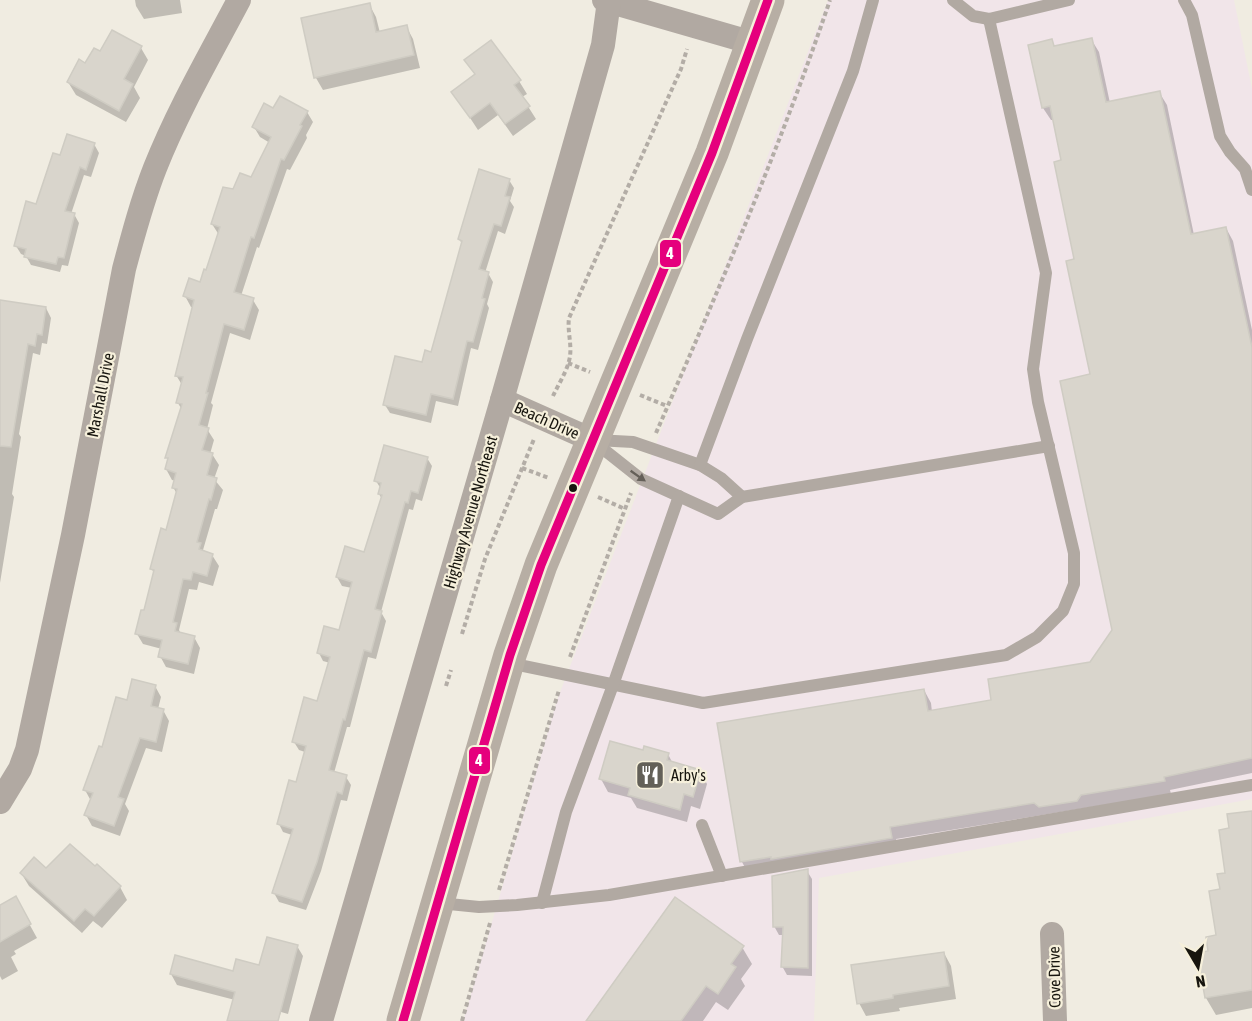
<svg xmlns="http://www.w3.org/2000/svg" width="1252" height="1021" font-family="'Asap Condensed',sans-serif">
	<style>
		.commercial { fill: #f1e5e9 }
		.shadow { fill: #0003 }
		.building { fill: #d9d5cc; stroke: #cfccc3; stroke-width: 1.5 }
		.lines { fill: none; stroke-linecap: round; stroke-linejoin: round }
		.path { stroke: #b3ada6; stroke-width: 4; stroke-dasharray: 4.5 3; stroke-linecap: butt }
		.lane { stroke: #b1a9a2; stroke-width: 12 }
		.street { stroke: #b1a9a2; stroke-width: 24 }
		.highway { stroke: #b7aea4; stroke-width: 33 }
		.bus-1-casing { stroke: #f6f0db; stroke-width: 14 }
		.bus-1 { stroke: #e5007d; stroke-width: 9 }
		.oneway { fill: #645f58 }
		.bus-dot { fill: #17150e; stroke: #f6f0db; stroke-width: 2 }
		.labels { text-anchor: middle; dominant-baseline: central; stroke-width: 4.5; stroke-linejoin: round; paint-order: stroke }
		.street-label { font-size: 16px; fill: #17150e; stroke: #f6f0db }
		.poi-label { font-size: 16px; fill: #17150e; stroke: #f6f0db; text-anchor: start }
		.line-badge { stroke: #f6f0db; stroke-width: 2 }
		.badge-label { font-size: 16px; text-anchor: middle; font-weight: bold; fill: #fff }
	</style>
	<rect width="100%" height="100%" fill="#f0ece1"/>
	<polygon class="commercial" points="828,0 1234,0 1252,89 1252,799 819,878 814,1021 463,1021 557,700"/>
	<g class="shadow">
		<polygon points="135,0 180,0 182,13 144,19 136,6"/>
		<polygon points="369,4 376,17 380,33 406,26 413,39 420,68 323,90 316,78"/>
		<polygon points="1091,39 1099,52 1110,103 1159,92 1167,105 1194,235 1226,228 1233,241 1252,330 1252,773 1170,790 1171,794 896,839 898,850 749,875 742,862 924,690 931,703 932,712 993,702 1091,664 1114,630 1092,376 1063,162 1054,120 1051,120 1043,108 1051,41 1055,47"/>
		<polygon points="490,42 519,81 527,94 522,97 536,119 513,136 498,115 478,130 453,92 476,75 466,60"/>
		<polygon points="141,48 148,60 134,87 140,98 126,122 76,95 68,82 101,53"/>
		<polygon points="274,110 307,112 313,122 306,135 307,138 290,170 287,169 259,248 257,247 241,296 253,300 259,310 250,340 230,333 211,403 213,405 207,429 214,440 210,454 212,454 219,465 214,479 223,490 217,509 215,509 203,550 212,555 219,566 213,586 199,582 197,590 189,589 179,630 181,634 194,637 200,648 194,674 166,667 160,656 162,649 143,644 137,634 145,612 154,574 152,569 167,531 177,494 173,487 176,481 172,480 166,469 169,461 167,457 182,410 178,403 182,385 176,375 194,308 191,307 185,296 201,283 207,272 219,235 212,224 234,191 252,179 270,143 260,137 254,127"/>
		<polygon points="94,144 99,153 91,177 84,175 71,214 74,214 79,223 68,266 62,265 60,272 31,265 26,256 21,254 16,246 61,157"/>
		<polygon points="509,180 514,188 510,201 514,207 505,234 498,231 485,273 488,273 493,282 487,304 489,308 478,350 471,348 458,406 436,401 431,423 390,413 385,405 432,354 463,245 459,239"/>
		<polygon points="0,301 46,308 51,318 47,344 42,343 40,355 33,353 19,434 21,437 12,494 14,497 0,583"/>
		<polygon points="427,458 432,466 422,501 416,499 413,510 409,509 381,612 386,621 376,659 368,657 350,727 347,727 334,773 346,777 351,785 347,801 341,800 321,871 306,910 279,902 274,893 292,835 283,832 279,824 297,783 305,752 299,750 294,742 318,703 330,663 323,661 319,653 340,632 352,588 342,586 337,577 365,554 382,499 379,494 381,489 376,481"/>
		<polygon points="155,686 161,697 158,709 163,710 169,721 162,752 146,748 125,804 129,811 120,836 92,826 86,815 91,801 85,790 103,749 128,701"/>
		<polygon points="644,752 668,754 673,764 700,771 707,784 700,809 691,806 687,822 637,808 631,798 608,792 601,779"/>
		<polygon points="1252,812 1252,1008 1216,1015 1206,998 1210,952 1218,937 1222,890 1227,875 1231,829"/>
		<polygon points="46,870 120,887 127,900 102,928 93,921 82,933 29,886 21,873"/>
		<polygon points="807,871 812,879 812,976 787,975 782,966 784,935 779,935 774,926"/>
		<polygon points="15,898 37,938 14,951 16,954 11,957 18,971 2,980 0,976 0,907"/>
		<polygon points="297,946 303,956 288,1014 281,1012 278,1021 229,1021 235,1000 177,985 171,974 234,973 260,967"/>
		<polygon points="742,947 752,964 741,979 745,986 728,1010 716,1002 703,1021 588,1021"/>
		<polygon points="944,953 951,966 956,999 899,1008 900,1011 866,1016 859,1003"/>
	</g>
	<g class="building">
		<polygon points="370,3 376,32 407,25 414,55 314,78 301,18"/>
		<polygon points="112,30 142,46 124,79 133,84 119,111 67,82 79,59 85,63 94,48 100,51"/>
		<polygon points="1092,38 1106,102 1160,91 1191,234 1226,227 1252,347 1252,758 1164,777 1165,781 1081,795 1077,801 1039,807 1034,803 890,827 892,838 771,859 771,857 740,862 717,723 924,689 928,711 991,700 988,679 1090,662 1112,630 1060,381 1090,374 1066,261 1074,259 1054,162 1061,160 1050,106 1042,108 1028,45 1052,39 1054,46"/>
		<polygon points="491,40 521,80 514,85 530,106 505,124 490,103 470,118 451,92 475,74 464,60"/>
		<polygon points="280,96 308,111 300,125 302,126 284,160 281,159 254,238 251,237 234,292 254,298 244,330 224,324 206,393 208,393 199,425 209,428 202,450 213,453 207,475 217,478 211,500 209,499 197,542 201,543 199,549 213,554 207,576 193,572 191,580 183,579 173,622 177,623 175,631 195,636 188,664 158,657 162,640 135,634 141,610 144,610 154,570 150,569 161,528 166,530 177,489 172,488 176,473 165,469 168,458 165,458 182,404 176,403 183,377 175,376 194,300 183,296 189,278 200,282 204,269 206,270 220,227 211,224 223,187 233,189 240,173 251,177 271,137 252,127 264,103 273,108"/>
		<polygon points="67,134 95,143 86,170 80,167 65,211 75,213 64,258 58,257 56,264 24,257 26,249 14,246 26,201 36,204 53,153 60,155"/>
		<polygon points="479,169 510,179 505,196 510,197 501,226 494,224 479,269 489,272 482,298 485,299 473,342 467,341 453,399 431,394 426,415 383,405 395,356 422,362 425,350 431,352 462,241 458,239"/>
		<polygon points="0,300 46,307 42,335 37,334 35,346 28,344 11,447 0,446"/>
		<polygon points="384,445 428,457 418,493 411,491 408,503 405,502 375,609 382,611 371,652 364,650 345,720 343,719 329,770 347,775 342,794 337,792 317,862 302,902 272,893 293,829 277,824 289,780 296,782 306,746 292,742 304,697 317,701 330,657 317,653 324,626 339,630 352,582 336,577 345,546 364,552 382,495 378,494 381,483 374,481"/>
		<polygon points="132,679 156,685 151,706 164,709 156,742 140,738 118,797 124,799 114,826 84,815 93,793 83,790 99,746 102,747 116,697 127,700"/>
		<polygon points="610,741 643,750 644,746 669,753 667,760 701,770 693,797 684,794 680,810 628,795 630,788 599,779"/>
		<polygon points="1252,811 1252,990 1205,998 1197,953 1208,951 1206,937 1216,935 1209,891 1220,889 1217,874 1225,873 1219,830 1229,828 1227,814"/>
		<polygon points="70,844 95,866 97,864 121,886 94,916 85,909 74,921 20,873 34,857 46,868"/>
		<polygon points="808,869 808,968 781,967 783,927 773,927 772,876"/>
		<polygon points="16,896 31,924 0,942 0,905"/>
		<polygon points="675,897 744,946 731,964 736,967 718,994 706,986 681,1021 586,1021"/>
		<polygon points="267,937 298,945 278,1021 227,1021 235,992 170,974 175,955 233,971 236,959 259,965"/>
		<polygon points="944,952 949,986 893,995 893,998 857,1004 851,965"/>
	</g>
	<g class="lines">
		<g class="path">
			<polyline points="568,363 590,372"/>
			<polyline points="640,395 667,406"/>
			<path d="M553,396C558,385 566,373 569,361C573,347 567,332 569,318L681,69L687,49"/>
			<path d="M656,433C718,291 780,148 830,0"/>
			<polyline points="522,468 549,478"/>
			<polyline points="598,497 625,509"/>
			<polyline points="462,634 485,559 534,439"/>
			<polyline points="570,657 631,493"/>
			<polyline points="446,686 451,670"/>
			<polyline points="499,890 559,690"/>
			<polyline points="462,1021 490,923"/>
		</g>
		<g class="lane">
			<polyline points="953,0 973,16 989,19 1069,0"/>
			<polyline points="1184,0 1192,15 1220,136 1230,152 1245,169 1252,190"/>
			<polyline points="596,440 633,442 700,465 721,478 742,497"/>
			<polyline points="593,441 641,479 718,514 742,497 1049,446"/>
			<polyline points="700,465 747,339 853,71 873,0"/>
			<polyline points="509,663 703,703 1006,655 1037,637 1063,611 1074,584 1074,553 1038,402 1033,369 1046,273 989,19"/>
			<polyline points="702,825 722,876"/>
			<polyline points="439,903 479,907 517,905 609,895 1252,785"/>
			<polyline points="542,903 566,812 613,685 679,496"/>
		</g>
		<g class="street">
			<polyline points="604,0 753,43"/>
			<polyline points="502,400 592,440"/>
			<path d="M0,802L20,769L27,750L73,535L124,269C133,235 142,201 155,168C178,110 210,55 239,0"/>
			<polyline points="1052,934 1055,1021"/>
			<polyline points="321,1021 502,400 603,45 609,1"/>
		</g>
		<polyline class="highway" points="403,1021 510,655 541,565 712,153 768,0"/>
		<g class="bus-1-casing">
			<polyline id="bus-1" points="403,1021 510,655 541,565 712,153 768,0"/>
		</g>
		<use href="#bus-1" class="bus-1"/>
	</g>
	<defs><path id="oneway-solid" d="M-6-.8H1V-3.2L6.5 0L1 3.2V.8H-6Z" transform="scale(1.5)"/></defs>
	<use class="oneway" href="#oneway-solid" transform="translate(638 476) rotate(35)"/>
	<defs>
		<g id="restaurant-square" transform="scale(1.5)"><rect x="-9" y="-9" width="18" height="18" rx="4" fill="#636058" stroke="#f6f0db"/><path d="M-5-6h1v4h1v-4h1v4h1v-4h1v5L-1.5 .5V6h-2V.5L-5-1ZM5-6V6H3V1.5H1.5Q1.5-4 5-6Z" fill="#fff"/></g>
	</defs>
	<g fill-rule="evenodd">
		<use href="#restaurant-square" x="650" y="775"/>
	</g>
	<circle class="bus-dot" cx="573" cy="488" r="5"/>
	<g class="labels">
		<g class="street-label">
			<text transform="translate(100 395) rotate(-79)">Marshall Drive</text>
			<text transform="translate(547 420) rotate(24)">Beach Drive</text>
			<text transform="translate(470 512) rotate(-74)">Highway Avenue Northeast</text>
			<text transform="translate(1054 977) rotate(-91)">Cove Drive</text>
		</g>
		<g class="poi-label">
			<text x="671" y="775">Arby's</text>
		</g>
	</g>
	<g class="line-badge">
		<rect x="659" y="239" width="23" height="29" rx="6" fill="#e5007d"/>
		<rect x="468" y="746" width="23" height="29" rx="6" fill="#e5007d"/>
	</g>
	<g class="badge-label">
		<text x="670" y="259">4</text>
		<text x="479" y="766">4</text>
	</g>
	<g transform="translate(1198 967) rotate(170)" stroke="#f6f0db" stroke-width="4.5" paint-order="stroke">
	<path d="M0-4.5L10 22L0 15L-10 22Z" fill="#17150e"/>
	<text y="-9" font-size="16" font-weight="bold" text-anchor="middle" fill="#17150e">N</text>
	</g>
</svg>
